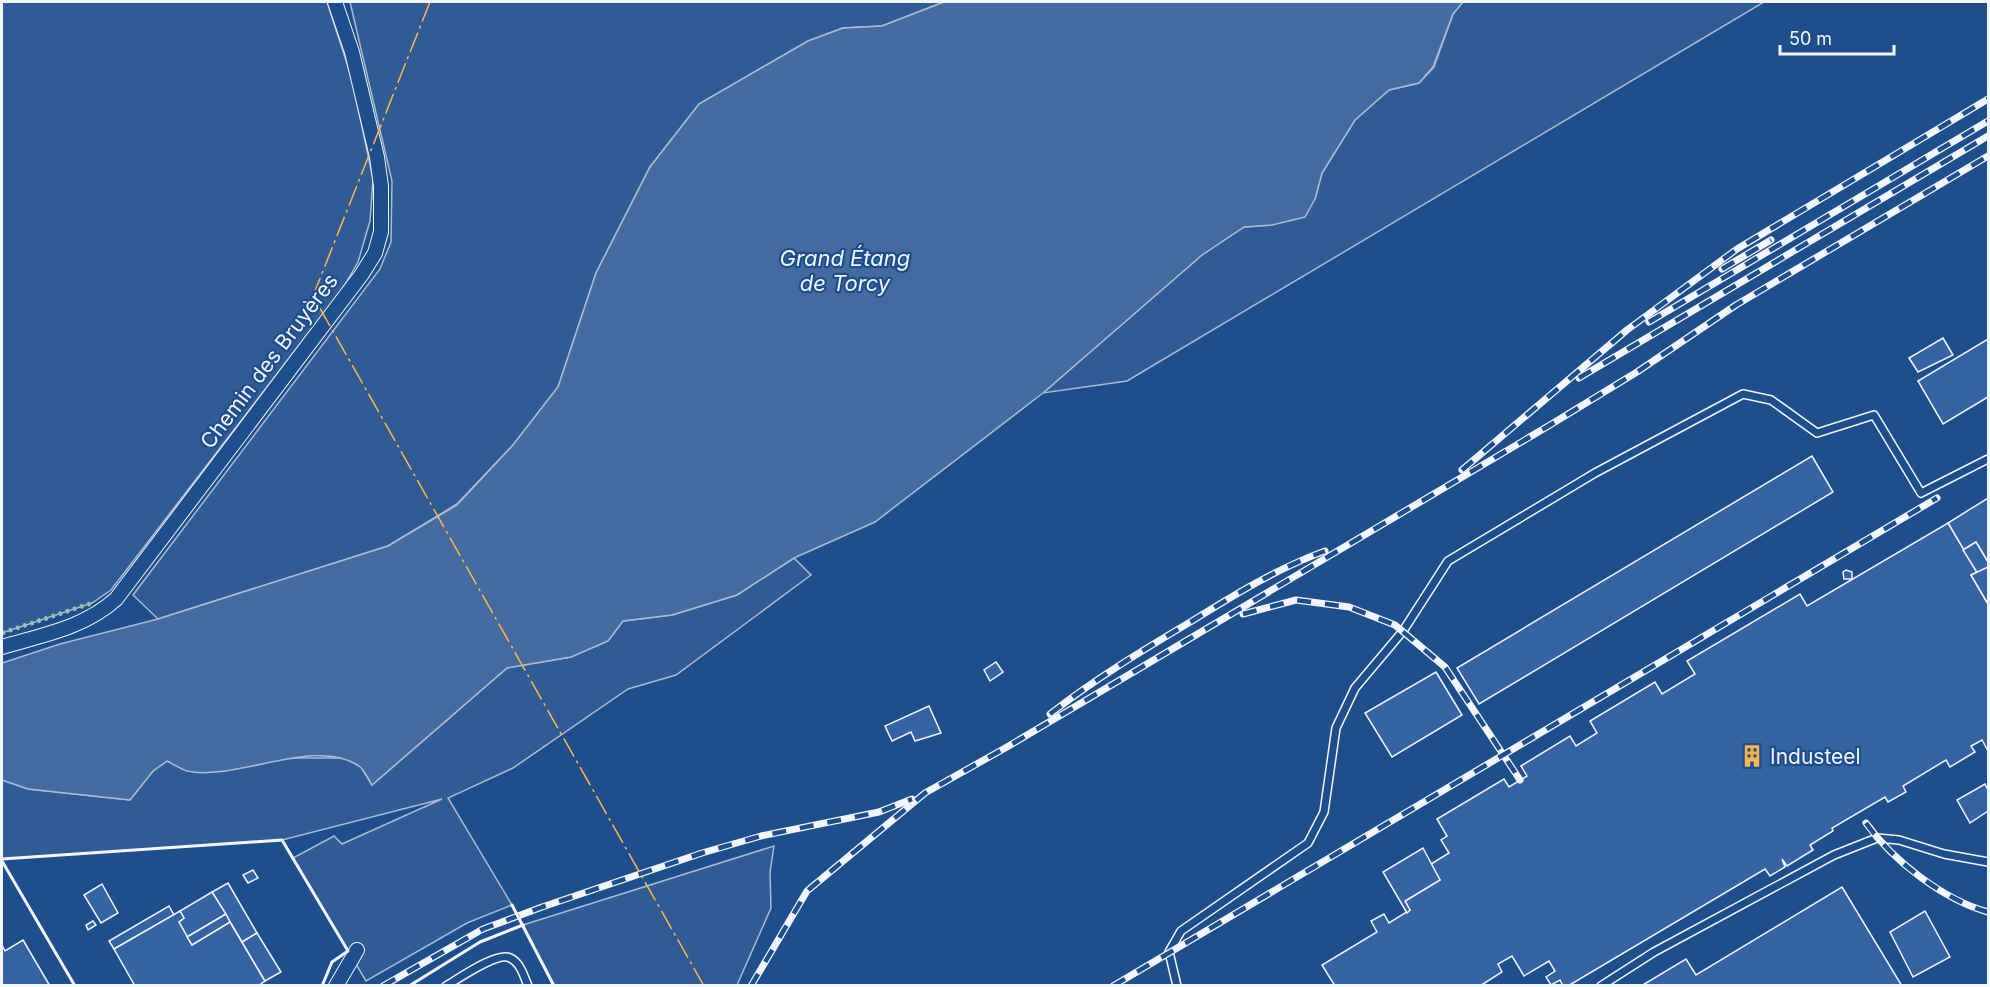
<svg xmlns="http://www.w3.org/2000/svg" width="1990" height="987" font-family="Inter,sans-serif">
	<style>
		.built { fill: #305b95; stroke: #a8bbd7; stroke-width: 1.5 }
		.water { fill: #446ba0; stroke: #a8bbd7; stroke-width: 1.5 }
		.building { fill: #3563a3; stroke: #f2f6ff; stroke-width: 1.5 }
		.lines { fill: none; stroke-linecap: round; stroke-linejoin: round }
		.lane-casing { stroke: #f2f6ff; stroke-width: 10 }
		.street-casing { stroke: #f2f6ff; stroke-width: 16 }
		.lane { stroke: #1f4e8c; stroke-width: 7 }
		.street { stroke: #1f4e8c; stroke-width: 14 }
		.rail-casing { stroke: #f2f6ff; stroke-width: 7 }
		.rail { stroke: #1f4e8c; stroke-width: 4.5; stroke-dasharray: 14; stroke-linecap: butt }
		.hedge { stroke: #97c8a6; stroke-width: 4.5; stroke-dasharray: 3 4.5; stroke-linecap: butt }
		.wall { stroke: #f2f6ff; stroke-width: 3 }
		.power { stroke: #ffb74d; stroke-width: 1.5; stroke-dasharray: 21 4.5 3 4.5; stroke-linecap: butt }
		.labels { text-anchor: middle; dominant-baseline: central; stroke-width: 4.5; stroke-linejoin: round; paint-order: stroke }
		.street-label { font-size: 21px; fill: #f2f6ff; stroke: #1f4e8c }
		.poi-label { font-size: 21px; fill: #f2f6ff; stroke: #1f4e8c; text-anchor: start }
		.water-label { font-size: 22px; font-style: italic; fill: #f2f6ff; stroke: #1f4e8c }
	</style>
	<rect width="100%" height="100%" fill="#1f4e8c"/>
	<g class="built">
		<polygon points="2,2 327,2 352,79 373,179 370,221 358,262 343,288 111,590 92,603 2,633"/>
		<polygon points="350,2 944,2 882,26 843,28 808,41 699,104 650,167 596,273 558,387 513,445 457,504 388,546 158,619 133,595 380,269 391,242 392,181"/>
		<polygon points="1463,2 1764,2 1127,381 1043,393 1202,255 1244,227 1272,225 1315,199 1322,173 1355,120 1389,90 1419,83 1434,67 1453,14"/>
		<polygon points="794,558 811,575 676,675 628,689 513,768 448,798 512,905 467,923 366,981 293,858 334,836 342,844 442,799 282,840 2,859 2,780 28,789 130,800 153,771 167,761 187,771 224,771 281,758 344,758 361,767 372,785 507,668 571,657 608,641 623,621 672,615 737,595"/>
		<polygon points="774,846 770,872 771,908 737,985 554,985 523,925"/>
	</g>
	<path class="water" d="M944,2H1463L1453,14L1433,67L1419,83L1389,90L1355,120L1322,173L1315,199L1305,217L1272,225L1244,227L1202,255L1043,393L875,522L794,558L737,595L672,615L623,621L608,641L571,657L507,668L372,785C368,779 365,770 359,766C316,736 234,782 187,771C181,769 173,764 167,761L153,771L130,800L28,789L2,780V663L60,644L158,619L388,546L457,505L513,445L558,387L596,273L650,167L699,104L808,41L843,28L882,26Z"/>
	<g class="building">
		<polygon points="1943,338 1953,355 1918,372 1909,358"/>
		<polygon points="1988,339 1988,397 1943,424 1918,381"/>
		<polygon points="1812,456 1833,492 1479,704 1457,668"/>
		<polygon points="1988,498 1988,562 1976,542 1963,550 1948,523"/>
		<polygon points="1948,523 1977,572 1971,575 1988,604 1988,751 1982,740 1971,746 1975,752 1950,767 1946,760 1903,786 1906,792 1888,802 1885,797 1832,828 1833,831 1810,845 1813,850 1787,866 1782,859 1785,867 1770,876 1765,869 1568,986 1563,986 1560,980 1551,985 1546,977 1555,971 1549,961 1524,976 1512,956 1498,964 1502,972 1480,986 1335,986 1322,965 1377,932 1371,921 1384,914 1389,923 1410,910 1405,901 1440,880 1431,864 1449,853 1441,840 1447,836 1437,819 1504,779 1509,787 1527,776 1521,766 1570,736 1576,746 1597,733 1590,721 1655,682 1662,694 1695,674 1687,661 1800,594 1807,606"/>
		<polygon points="1976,542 1988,562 1988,567 1978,574 1963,550"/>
		<polygon points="1988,567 1988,604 1971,575"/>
		<polygon points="1846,570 1852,572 1852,579 1844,579 1843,572"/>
		<polygon points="996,662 1003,672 990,681 984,670"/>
		<polygon points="1436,672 1462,715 1392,757 1365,713"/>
		<polygon points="929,706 941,733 915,741 911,732 892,741 885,726"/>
		<polygon points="1985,784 1988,790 1988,811 1970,823 1957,800"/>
		<polygon points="1423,848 1440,880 1405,901 1410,910 1407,913 1383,872"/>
		<polygon points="253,870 258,878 248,883 243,875"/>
		<polygon points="228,883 257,933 242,942 212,892"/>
		<polygon points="102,884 118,913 101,923 84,895"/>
		<polygon points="1842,887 1902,986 1641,986 1686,959 1696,975"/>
		<polygon points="212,892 226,914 187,937 179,922 184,918 180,911"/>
		<polygon points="169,906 174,915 114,949 109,941"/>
		<polygon points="180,911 184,918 179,922 192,945 230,922 265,981 258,986 135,986 114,949"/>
		<polygon points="1925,911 1950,957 1913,977 1890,932"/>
		<polygon points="226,914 230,922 192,945 187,937"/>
		<polygon points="93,921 96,925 88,930 86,925"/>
		<polygon points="257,933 281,972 265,981 242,942"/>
		<polygon points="23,940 50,986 2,986 2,945 5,951"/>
	</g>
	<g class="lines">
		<g class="lane-casing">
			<g id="lane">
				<path d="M446,986C458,979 498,951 510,958C520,962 524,976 528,986"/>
				<polyline points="1177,986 1169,952 1181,931 1308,843 1324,812 1336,728 1355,688 1403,631 1448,561 1595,473 1743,394 1771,400 1817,433 1874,415 1921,493 1988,459"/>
				<polyline points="1601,986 1654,952 1834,855 1877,838 1899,840 1944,854 1988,862"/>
			</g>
		</g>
		<g class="street-casing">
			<g id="street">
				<path d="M2,647C42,635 84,628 116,599L362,274L375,253L381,232V186L377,157L352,52L335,2"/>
				<polyline points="336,986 357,950"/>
			</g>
		</g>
		<use href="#lane" class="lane"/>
		<use href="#street" class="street"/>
		<g class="rail-casing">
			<g id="rail">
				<polyline points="1722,269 1771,240"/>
				<polyline points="1649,322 1988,121"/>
				<polyline points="1579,378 1988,136"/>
				<polyline points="1462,470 1627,330 1737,249 1988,99"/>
				<polyline points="1243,614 1296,600 1349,607 1395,625 1445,667 1520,780"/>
				<path d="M1050,714C1095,679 1143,650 1192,621C1234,595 1278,568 1325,551"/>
				<path d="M1866,823C1893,861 1944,900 1988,912"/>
				<polyline points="383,986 483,929 542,907 702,853 761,836 879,812 912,799"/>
				<polyline points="751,986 807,891 925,793 1007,747 1550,425 1637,372 1736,305 1988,156"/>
				<polyline points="1113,986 1937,498"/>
			</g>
		</g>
		<use href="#rail" class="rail"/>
		<polyline class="hedge" points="2,633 92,603"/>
		<g class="wall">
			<polyline points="2,859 282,840 348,951 332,962 322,986"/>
			<polyline points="2,861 75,986"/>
			<polyline points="512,905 554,986"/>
			<polyline points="409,986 480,942 523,925"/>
		</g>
		<polyline class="power" points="430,2 313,296 704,986"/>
	</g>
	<defs>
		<g id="building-bare" transform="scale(1.8)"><path d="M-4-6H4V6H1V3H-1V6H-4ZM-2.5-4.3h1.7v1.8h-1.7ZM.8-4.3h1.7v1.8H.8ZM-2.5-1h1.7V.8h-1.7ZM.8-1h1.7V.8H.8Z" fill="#ffb74d" stroke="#1f4e8c" stroke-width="2.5" paint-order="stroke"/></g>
	</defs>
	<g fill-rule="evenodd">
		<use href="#building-bare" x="1752" y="756"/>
	</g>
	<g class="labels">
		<g class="street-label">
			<text transform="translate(269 361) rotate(-53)">Chemin des Bruyères</text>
		</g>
		<g class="poi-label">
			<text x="1770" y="756">Industeel</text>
		</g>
		<g class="water-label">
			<text x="845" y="258">Grand Étang<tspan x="845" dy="25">de Torcy</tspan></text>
		</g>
	</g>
	<rect width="1990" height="987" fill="none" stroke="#f2f6ff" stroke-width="6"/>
	<path d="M1780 45v9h114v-9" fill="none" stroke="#f2f6ff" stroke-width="3"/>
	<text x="1789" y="45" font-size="18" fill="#f2f6ff" stroke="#1f4e8c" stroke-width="4.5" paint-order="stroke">50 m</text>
</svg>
